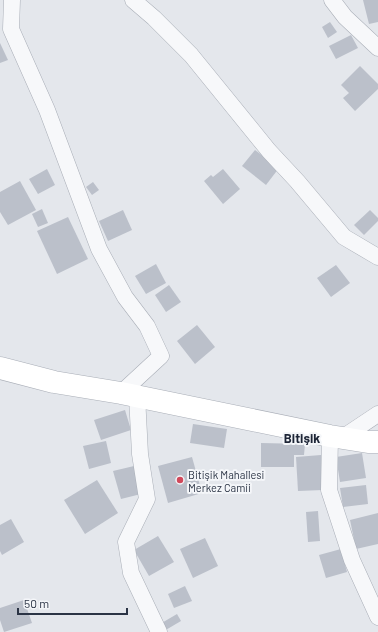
<svg xmlns="http://www.w3.org/2000/svg" width="378" height="632" font-family="Barlow,sans-serif">
	<style>
		.building { fill: #bbc0ca }
		.lines { fill: none; stroke-linecap: round; stroke-linejoin: round }
		.street-casing { stroke: #a9aeb7; stroke-width: 17 }
		.secondary-casing { stroke: #a9aeb7; stroke-width: 23 }
		.street { stroke: #f7f8fa; stroke-width: 16 }
		.secondary { stroke: #fff; stroke-width: 22 }
		.poi-dot { fill: #d1495b; stroke: #f4f6f9; stroke-width: 1.5 }
		.labels { text-anchor: middle; dominant-baseline: central; stroke-width: 4; stroke-linejoin: round; paint-order: stroke }
		.poi-label { font-size: 11px; fill: #2b3445; stroke: #f4f6f9; text-anchor: start }
		.quarter-label { font-size: 13px; font-weight: bold; fill: #1d2536; stroke: #f4f6f9 }
	</style>
	<rect width="100%" height="100%" fill="#e4e7ec"/>
	<g class="building">
		<polygon points="363,0 378,0 378,22 369,24"/>
		<polygon points="330,22 337,32 328,38 322,27"/>
		<polygon points="351,35 358,48 336,59 329,46"/>
		<polygon points="0,43 8,60 0,63"/>
		<polygon points="360,66 378,84 378,89 355,111 343,98 349,93 341,85"/>
		<polygon points="255,150 279,168 266,185 242,166"/>
		<polygon points="47,169 55,185 38,194 29,179"/>
		<polygon points="223,169 240,189 223,204 204,181 211,175 213,177"/>
		<polygon points="20,181 36,210 8,225 0,212 0,192"/>
		<polygon points="93,182 99,190 92,195 86,187"/>
		<polygon points="42,209 48,223 38,227 32,214"/>
		<polygon points="123,210 132,230 108,241 99,221"/>
		<polygon points="370,210 378,218 378,221 364,235 354,225"/>
		<polygon points="68,217 88,259 57,274 37,231"/>
		<polygon points="156,264 166,283 146,294 135,276"/>
		<polygon points="336,265 350,283 331,297 317,278"/>
		<polygon points="169,285 181,302 166,312 155,295"/>
		<polygon points="197,325 215,347 195,364 177,341"/>
		<polygon points="125,410 131,430 101,440 94,420"/>
		<polygon points="193,424 227,429 224,448 190,443"/>
		<polygon points="106,441 111,463 89,469 83,446"/>
		<polygon points="261,443 305,444 304,455 294,455 294,467 261,467"/>
		<polygon points="362,453 366,478 340,482 336,457"/>
		<polygon points="321,455 323,490 298,491 296,457"/>
		<polygon points="192,457 202,493 168,503 158,466"/>
		<polygon points="134,466 141,494 121,499 113,471"/>
		<polygon points="97,480 118,513 85,534 64,500"/>
		<polygon points="366,485 368,504 343,507 340,488"/>
		<polygon points="318,511 320,541 308,542 306,512"/>
		<polygon points="378,513 378,544 356,549 350,520"/>
		<polygon points="11,519 24,542 2,555 0,551 0,525"/>
		<polygon points="158,536 174,562 149,576 134,550"/>
		<polygon points="205,538 218,566 193,578 180,549"/>
		<polygon points="341,549 347,572 326,578 319,555"/>
		<polygon points="185,586 192,601 174,608 168,594"/>
		<polygon points="24,600 32,623 4,632 0,620 0,608"/>
		<polygon points="177,614 181,621 164,631 160,624"/>
	</g>
	<g class="lines">
		<g class="street-casing">
			<g id="street">
				<polyline points="12,0 11,29 47,110 99,249 125,297 147,326 161,356 121,393"/>
				<polyline points="133,0 154,18 191,55 269,151 297,181 344,237 378,257"/>
				<polyline points="332,0 345,17 378,48"/>
				<polyline points="137,396 140,454 147,499 126,542 131,573 159,632"/>
				<polyline points="330,436 329,490 352,560 378,617"/>
				<polyline points="342,438 378,414"/>
			</g>
		</g>
		<g class="secondary-casing">
			<polyline id="secondary" points="0,368 54,382 121,393 330,436 368,442 378,442"/>
		</g>
		<use href="#street" class="street"/>
		<use href="#secondary" class="secondary"/>
	</g>
	<circle class="poi-dot" cx="180" cy="480" r="4"/>
	<g class="labels">
		<g class="poi-label">
			<text x="188" y="474">Bitişik Mahallesi<tspan x="188" dy="13">Merkez Camii</tspan></text>
		</g>
		<g class="quarter-label">
			<text x="302" y="438">Bitişik</text>
		</g>
	</g>
	<path d="M18 608v6h109v-6" fill="none" stroke="#2b3445" stroke-width="2"/>
	<text x="24" y="608" font-size="12" fill="#2b3445" stroke="#f4f6f9" stroke-width="3" paint-order="stroke">50 m</text>
</svg>
